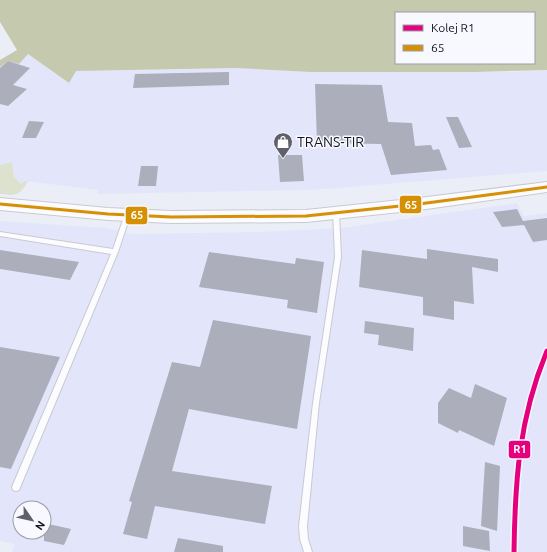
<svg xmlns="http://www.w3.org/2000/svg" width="547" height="552" font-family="Ubuntu,sans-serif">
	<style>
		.built { fill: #e3e6fa; fill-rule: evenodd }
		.green { fill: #dde2cf }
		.forest { fill: #c5caaf; fill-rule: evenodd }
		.building { fill: #acaebc }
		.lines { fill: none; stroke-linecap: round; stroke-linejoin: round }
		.service-casing { stroke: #c8cad3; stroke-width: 2 }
		.tertiary-casing { stroke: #c8cad3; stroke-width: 2 }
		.service { fill: #fcfcfe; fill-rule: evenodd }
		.tertiary { fill: #fcfcfe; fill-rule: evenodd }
		.bus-1-casing { stroke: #f8f9ff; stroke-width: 6 }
		.bus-1 { stroke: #d59004; stroke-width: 3 }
		.rail-1-casing { stroke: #f8f9ff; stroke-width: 8 }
		.rail-1 { stroke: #e5007d; stroke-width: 5 }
		.labels { text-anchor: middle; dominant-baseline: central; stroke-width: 3; stroke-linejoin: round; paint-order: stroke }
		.poi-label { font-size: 14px; fill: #13131d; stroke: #f8f9ff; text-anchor: start }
		.line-badge { stroke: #f8f9ff; stroke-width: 1.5 }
		.badge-label { font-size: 11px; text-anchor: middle; font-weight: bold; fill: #fff }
	</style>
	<rect width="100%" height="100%" fill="#eceef7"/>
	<g class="built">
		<polygon points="28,54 69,83 75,71 235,68 310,72 512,72 547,70 547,171 312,190 97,194 98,190 25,181 21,185 14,177 12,162 0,165 0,67 8,61"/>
		<path d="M517,203L524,216L547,213V552H12L15,544L0,541V221L107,228L131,234L259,232L341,228ZM20,508H44V532H20Z"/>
	</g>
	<path class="green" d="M12,162L14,177L21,184L25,181H28C20,196 16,196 0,194V165Z"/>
	<path class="forest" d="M0,0H547V70L475,72H310L235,68L76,71L69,83L28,54L19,64L8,61L0,67V60L17,50L0,22ZM396,13H534V63H396Z"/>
	<g class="building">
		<polygon points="8,61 30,68 13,85 27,89 8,106 0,104 0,68"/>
		<polygon points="229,72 229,85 133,88 135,74"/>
		<polygon points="315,84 382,85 388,122 412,123 415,146 431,145 433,150 439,149 447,170 391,175 381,144 317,143"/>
		<polygon points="446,117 458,117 472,147 459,148"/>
		<polygon points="29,121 44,122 36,138 22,138"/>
		<polygon points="278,155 302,155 304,181 280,182"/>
		<polygon points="141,166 158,166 156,186 138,186"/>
		<polygon points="517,209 523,221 547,218 547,240 533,242 524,225 502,227 493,212"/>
		<polygon points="427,249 498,259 498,272 472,267 474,304 454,301 454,320 423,315 423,297 359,287 362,250 427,259"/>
		<polygon points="0,250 79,262 70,280 0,269"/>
		<polygon points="209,252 295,264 296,258 324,262 317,313 287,308 288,300 199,287"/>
		<polygon points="213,320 311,336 297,429 189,409 172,471 272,486 265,524 155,506 147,539 123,534 132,502 129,501 172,362 200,367"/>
		<polygon points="365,321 414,328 413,351 378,345 379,335 364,333"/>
		<polygon points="0,347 60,357 11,469 0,467"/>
		<polygon points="475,384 507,398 494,446 459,430 458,433 438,423 438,403 449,388 471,398"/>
		<polygon points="485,462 500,466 497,531 481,526"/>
		<polygon points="44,523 71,529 64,545 44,541"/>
		<polygon points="463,526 489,531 490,551 463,546"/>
		<polygon points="178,538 223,546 223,552 174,552"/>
	</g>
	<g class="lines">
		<g class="service-casing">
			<g id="service">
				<polygon points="334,210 338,210 339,212 341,257 319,403 307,526 308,539 312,552 304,552 300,539 299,526 313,403 335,257 333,212"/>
				<polygon points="125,214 127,214 130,216 118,252 19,490 16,491 13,490 12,487 111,254 0,236 0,232 113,249"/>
			</g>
		</g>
		<g class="tertiary-casing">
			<polygon id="tertiary" points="547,182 547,192 419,210 306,222 171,223 108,220 0,210 0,198 108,208 171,211 306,210 419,198"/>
		</g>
		<use href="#service" class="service"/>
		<use href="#tertiary" class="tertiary"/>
		<g class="bus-1-casing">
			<polyline id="bus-1" points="0,204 108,214 171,217 306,216 419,204 547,187"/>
		</g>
		<use href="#bus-1" class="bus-1"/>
		<g class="rail-1-casing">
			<path id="rail-1" d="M514,552C515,480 519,418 547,351"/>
		</g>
		<use href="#rail-1" class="rail-1"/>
	</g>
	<defs>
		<g id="shop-pin" transform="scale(1)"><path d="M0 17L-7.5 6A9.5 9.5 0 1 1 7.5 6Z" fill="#5f6069" stroke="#f8f9ff"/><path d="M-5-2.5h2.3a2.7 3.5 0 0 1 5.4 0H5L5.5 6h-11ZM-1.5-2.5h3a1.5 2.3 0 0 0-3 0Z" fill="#fff"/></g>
	</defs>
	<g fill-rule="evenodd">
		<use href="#shop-pin" x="283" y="142"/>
	</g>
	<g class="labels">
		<g class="poi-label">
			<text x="297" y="142">TRANS-TIR</text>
		</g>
	</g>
	<g class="line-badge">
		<rect x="399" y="195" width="23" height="19" rx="4" fill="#d59004"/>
		<rect x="125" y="206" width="23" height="19" rx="4" fill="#d59004"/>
		<rect x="508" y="440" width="23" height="19" rx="4" fill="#e5007d"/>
	</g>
	<g class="badge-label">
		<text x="411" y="209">65</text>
		<text x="137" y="219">65</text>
		<text x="520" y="453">R1</text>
	</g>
	<rect x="395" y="12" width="140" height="52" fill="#f8f9ff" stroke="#9c9da5"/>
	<rect x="403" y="25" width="20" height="6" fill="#e5007d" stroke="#9c9da5"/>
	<text x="431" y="32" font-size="12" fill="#13131d">Kolej R1</text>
	<rect x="403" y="45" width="20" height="6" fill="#d59004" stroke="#9c9da5"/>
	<text x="431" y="52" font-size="12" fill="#13131d">65</text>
	<g transform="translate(32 520) rotate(124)"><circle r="19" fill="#f8f9ff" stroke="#9c9da5"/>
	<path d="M0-3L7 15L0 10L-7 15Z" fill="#5f6069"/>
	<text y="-6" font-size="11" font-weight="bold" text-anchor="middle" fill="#13131d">N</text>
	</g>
</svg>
